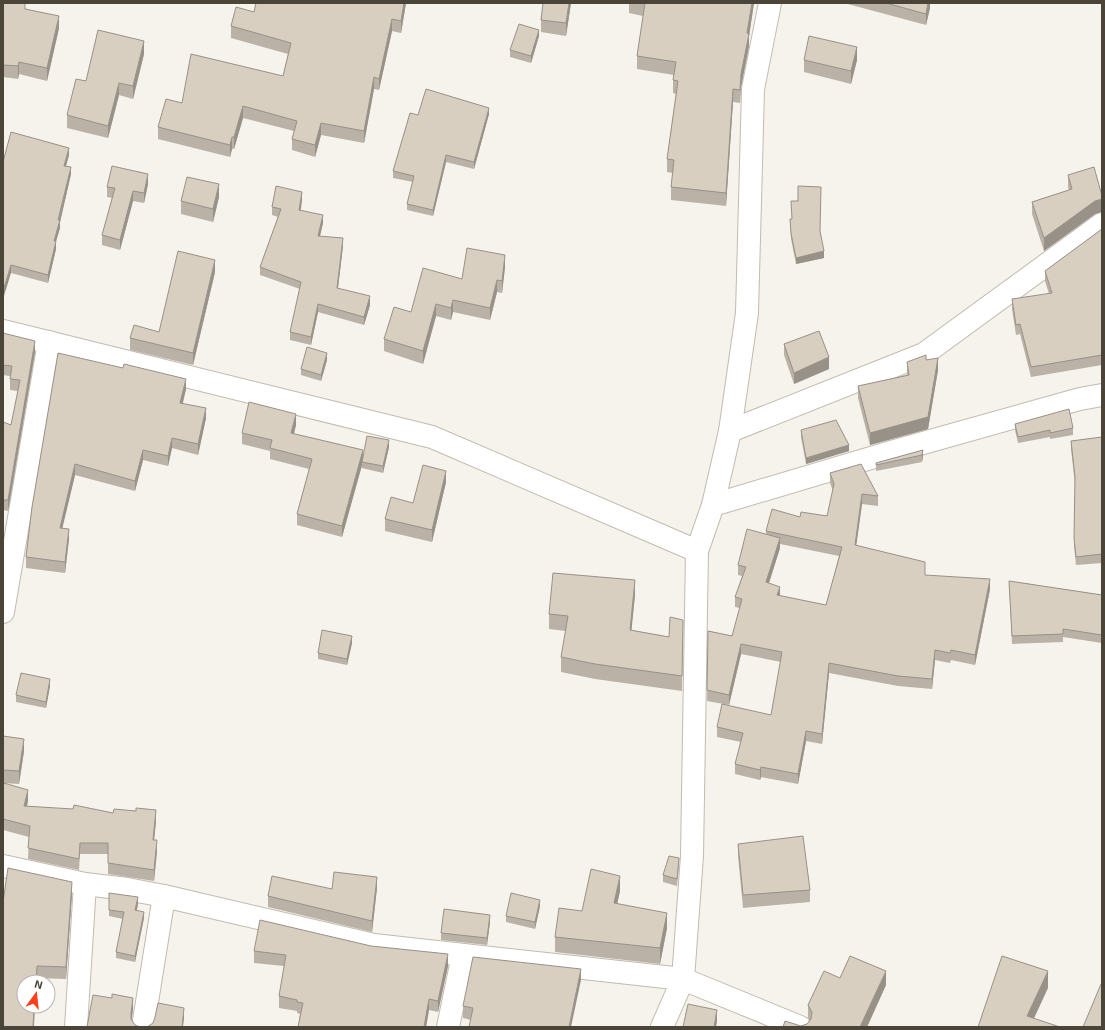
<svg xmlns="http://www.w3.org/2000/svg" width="1105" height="1030" font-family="'Exo 2',sans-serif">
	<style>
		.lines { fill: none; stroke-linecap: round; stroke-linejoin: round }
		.street-casing { stroke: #c2bbae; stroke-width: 24 }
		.street { stroke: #fff; stroke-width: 22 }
		.wall { fill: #bab2a6; fill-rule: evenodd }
		.shaded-wall { fill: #979187 }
		.building { fill: #d8cfc1; stroke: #979187 }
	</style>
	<rect width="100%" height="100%" fill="#f6f3ec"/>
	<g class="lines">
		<g class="street-casing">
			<g id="street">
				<polyline points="3,331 432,437 697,551"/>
				<polyline points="730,431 924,354 1102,224"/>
				<polyline points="713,505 891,452 1080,399 1102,395"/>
				<polyline points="3,612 49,342"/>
				<polyline points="3,866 85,884 127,889 164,896 374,945 683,979 800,1027"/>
				<polyline points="76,1027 85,884"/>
				<polyline points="143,1027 164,896"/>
				<polyline points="448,1027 463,955"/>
				<polyline points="662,1027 683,979 692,856 697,551 713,505 730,431 747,313 753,89 770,3"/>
			</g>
		</g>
		<use href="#street" class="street"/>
	</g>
	<g class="wall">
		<polygon points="3,3 26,9 59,28 47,81 19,74 18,79 3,77"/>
		<polygon points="406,3 401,33 392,31 379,90 374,89 364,143 321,135 315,157 292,150 292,139 294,131 243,118 234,149 232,149 230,157 158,139 158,127 182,103 283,76 288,54 231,38 231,26 254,12"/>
		<polygon points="543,3 571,3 566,36 541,32 541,20"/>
		<polygon points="627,3 754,3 749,36 749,46 741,87 740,103 733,102 726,206 671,200 671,187 673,173 667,172 667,159 676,94 673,93 673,80 674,75 637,69 637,56 643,16 629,13 629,4"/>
		<polygon points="844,3 930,3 930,8 926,25"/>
		<polygon points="539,36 531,63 510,57 510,50"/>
		<polygon points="144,54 133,99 119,95 108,138 67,128 67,115 86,81"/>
		<polygon points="804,60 857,60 851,84 804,72"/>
		<polygon points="489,114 474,169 446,162 433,216 407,210 407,204 413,182 393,178 393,171 418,115"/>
		<polygon points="69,155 66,166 71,174 60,222 60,228 56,241 56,249 48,283 11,273 3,162"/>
		<polygon points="1068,175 1095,214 1044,251 1032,214 1032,202 1069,190 1068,187"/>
		<polygon points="148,184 144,203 133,201 120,250 102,245 102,235 112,198 107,197 107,187"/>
		<polygon points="219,197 213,222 181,214 181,201"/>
		<polygon points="302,200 301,210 323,223 320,236 343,246 338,288 370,305 364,325 318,312 311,345 290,340 290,332 300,289 260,275 260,267 278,217 272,215 272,207"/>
		<polygon points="790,219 820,232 824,258 796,264 791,239"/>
		<polygon points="1102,229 1102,365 1031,377 1020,334 1016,335 1012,309 1012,299 1049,294 1045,281 1045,271"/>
		<polygon points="505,267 502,293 497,292 490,320 453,312 451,320 436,316 423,364 384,351 384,339 462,279"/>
		<polygon points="215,272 193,365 130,350 130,338 159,332"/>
		<polygon points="3,333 35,352 8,511 3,510 3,422 11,425 18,391 10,390 10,376 3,375"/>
		<polygon points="784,344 829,369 794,384 784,355"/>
		<polygon points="58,353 186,389 183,403 206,418 198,455 172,448 168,466 143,460 135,491 75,475 62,528 69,539 65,573 26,568 26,557"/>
		<polygon points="327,360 321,381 301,375 301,369"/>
		<polygon points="926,360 938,370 928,429 870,445 858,398 858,386 907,375 907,362"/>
		<polygon points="1015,424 1073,428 1073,435 1050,439 1050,437 1018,443 1015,430"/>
		<polygon points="296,425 294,434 363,457 389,447 383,473 362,468 362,465 342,537 297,525 297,514 309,469 270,459 270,451 242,444 242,433"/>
		<polygon points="801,430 849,451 806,464 801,437"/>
		<polygon points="1102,437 1102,563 1076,565 1074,546 1075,484 1071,449 1071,441"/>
		<polygon points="923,450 923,456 922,462 876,471 876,463"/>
		<path d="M830,473L878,496V506L862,504L856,545L925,575L990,589L975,665L951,660L950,663L935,660L932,689L898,686L829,673L822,744L806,741L798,784L761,777L760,780L735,774V764L741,742L717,737V727L771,715L781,662L741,654L729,705L707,701L708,631L732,636L740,608L735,607V597L742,576L738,575V565L766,534V531L800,517L827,516L833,491L830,483ZM780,544L839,556L826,605L780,596L769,583L780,548Z"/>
		<polygon points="446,482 432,542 385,531 385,519 413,503"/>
		<polygon points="1009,581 1102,595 1102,643 1063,637 1063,642 1012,644"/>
		<polygon points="635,595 631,630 669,637 683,620 682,691 595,679 561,672 561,657 566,631 549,629 549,614"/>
		<polygon points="352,643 347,665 318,659 318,653"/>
		<polygon points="50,686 46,708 16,702 16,695"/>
		<polygon points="3,736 24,751 19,784 3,783"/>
		<polygon points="3,788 28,801 27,806 113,813 156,821 154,840 157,851 154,881 108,874 108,854 80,854 79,870 28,859 29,837 3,830"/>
		<polygon points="738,844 810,890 810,902 743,908 738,856"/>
		<polygon points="679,865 677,886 663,882 663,875"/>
		<polygon points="377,888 372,932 268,907 268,896 332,889"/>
		<polygon points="620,891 617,904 667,928 660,964 555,952 555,937 582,911"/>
		<polygon points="109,893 138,904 137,910 144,918 135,962 116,958 116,952 123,919 109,916"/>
		<polygon points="72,894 66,979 37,978 3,1027"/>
		<polygon points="540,906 535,929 506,922 506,916"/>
		<polygon points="490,922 487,945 441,940 441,933"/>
		<polygon points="254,951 448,966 438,1012 429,1010 426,1027 298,1027 300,1014 297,1013 297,1011 279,1008 279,996 284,966 254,963"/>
		<polygon points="840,978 886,985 867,1027 801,1026 807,1024 810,1021 808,1018 808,1005"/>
		<polygon points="581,980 471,1020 463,1018 463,1006"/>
	</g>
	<g class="shaded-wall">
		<polygon points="404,3 406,3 401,33 401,21"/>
		<polygon points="569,3 571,3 566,36 566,23"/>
		<polygon points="752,3 754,3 749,36 749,46 741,87 740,103 741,74"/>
		<polygon points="928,3 930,3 930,8 926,25 926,14"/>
		<polygon points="59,16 59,28 47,81 47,68"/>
		<polygon points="392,19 392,31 379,90 379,79"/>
		<polygon points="539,30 539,36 531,63 531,56"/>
		<polygon points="144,41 144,54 133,99 133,86"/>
		<polygon points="857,47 857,60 851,84 851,71"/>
		<polygon points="19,62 19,74 18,79 18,66"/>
		<polygon points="374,77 374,89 364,143 364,131"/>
		<polygon points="119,83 119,95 108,138 108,126"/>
		<polygon points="733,89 733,102 726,206 726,193"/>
		<polygon points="243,106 243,118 234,149 234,137"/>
		<polygon points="489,108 489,114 474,169 474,162"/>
		<polygon points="321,123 321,135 315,157 315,145"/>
		<polygon points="232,137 232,149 230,157 230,145"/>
		<polygon points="69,148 69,155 64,173 64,166"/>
		<polygon points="446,155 446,162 433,216 433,210"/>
		<polygon points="71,167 71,174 60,222 60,228 54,248 54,241"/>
		<polygon points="148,174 148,184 144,203 144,193"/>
		<polygon points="219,184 219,197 213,222 213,209"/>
		<polygon points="133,191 133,201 120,250 120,240"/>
		<polygon points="302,192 302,200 299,218 299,210"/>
		<polygon points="1102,199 1102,212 1095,214 1044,251 1044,238 1095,201"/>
		<polygon points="323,215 323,223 318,244 318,236"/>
		<polygon points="343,238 343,246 337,296 337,288"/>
		<polygon points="56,241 56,249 48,283 48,275"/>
		<polygon points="824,251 824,258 796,264 796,258"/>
		<polygon points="505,255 505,267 502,293 502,281"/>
		<polygon points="215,260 215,272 193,365 193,353"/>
		<polygon points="11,265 11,273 3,299 3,291"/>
		<polygon points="497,280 497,292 490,320 490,308"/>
		<polygon points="370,296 370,305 364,325 364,317"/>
		<polygon points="453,300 453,312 451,320 451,308"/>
		<polygon points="318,304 318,312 311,345 311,337"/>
		<polygon points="436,304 436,316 423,364 423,351"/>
		<polygon points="35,341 35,352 8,511 8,500"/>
		<polygon points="327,353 327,360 321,381 321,375"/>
		<polygon points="829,357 829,369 794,384 794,373"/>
		<polygon points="938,358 938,370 928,429 870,445 870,433"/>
		<polygon points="186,379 186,389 180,413 180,403"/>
		<polygon points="206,408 206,418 198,455 198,444"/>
		<polygon points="296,414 296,425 291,444 291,433"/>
		<polygon points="172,438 172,448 168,466 168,456"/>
		<polygon points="389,440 389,447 383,473 383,466"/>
		<polygon points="849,445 849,451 806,464 806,458"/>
		<polygon points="143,450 143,460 135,491 135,481"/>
		<polygon points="363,450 363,461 362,462 362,465 342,537 342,526"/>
		<polygon points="923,450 923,456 922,462 922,455"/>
		<polygon points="75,464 75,475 60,538 60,528"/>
		<polygon points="446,471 446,482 432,542 432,530"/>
		<polygon points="862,494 862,504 855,555 855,545"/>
		<polygon points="69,529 69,539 65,573 65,562"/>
		<polygon points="780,538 780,548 766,592 766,582"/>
		<polygon points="990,579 990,589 975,665 975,655"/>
		<polygon points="635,580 635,595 630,645 630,630"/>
		<polygon points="780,587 780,597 777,595"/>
		<polygon points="352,636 352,643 347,665 347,659"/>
		<polygon points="741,644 741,654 729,705 729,695"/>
		<polygon points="935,650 935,660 932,689 932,679"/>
		<polygon points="829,663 829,673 822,744 822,734"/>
		<polygon points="50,679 50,686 46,708 46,702"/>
		<polygon points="806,731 806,741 798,784 798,774"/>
		<polygon points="24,739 24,751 19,784 19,771"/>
		<polygon points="761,767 761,777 760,780 760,770"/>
		<polygon points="28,790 28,801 24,817 24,806"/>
		<polygon points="156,810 156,821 153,851 153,840"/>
		<polygon points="157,840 157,851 154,881 154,870"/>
		<polygon points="620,876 620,891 614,918 614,903"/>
		<polygon points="377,877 377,888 372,932 372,921"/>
		<polygon points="72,882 72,894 66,979 66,967"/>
		<polygon points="138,897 138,904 135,917 135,910"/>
		<polygon points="540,900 540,906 535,929 535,922"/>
		<polygon points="144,912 144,918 135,962 135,956"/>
		<polygon points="667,913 667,928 660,964 660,948"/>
		<polygon points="490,915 490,922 487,945 487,938"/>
		<polygon points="448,954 448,966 438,1012 438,1001"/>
		<polygon points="581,969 581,980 571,1027 569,1027"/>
		<polygon points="886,971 886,985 867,1027 860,1027"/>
		<polygon points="1048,971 1048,988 1030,1027 1027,1016"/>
		<polygon points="133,998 133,1010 131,1025 131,1013"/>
		<polygon points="429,999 429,1010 426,1027 424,1027"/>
		<polygon points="34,1006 35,1006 34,1027 33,1027"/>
		<polygon points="184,1008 184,1019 183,1027 182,1027"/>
		<polygon points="717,1010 717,1022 716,1027 714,1027"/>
	</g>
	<g class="building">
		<polygon points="3,3 25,3 25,9 59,16 47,68 19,62 18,66 3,65"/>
		<polygon points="256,3 404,3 401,21 392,19 379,79 374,77 364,131 321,123 315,145 292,139 297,121 243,106 234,137 232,137 230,145 158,127 166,99 182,103 191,54 283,76 291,43 231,26 236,7 254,12"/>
		<polygon points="543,3 569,3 566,23 541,20"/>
		<polygon points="643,3 752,3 747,33 749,34 741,74 740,90 733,89 726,193 671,187 674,160 667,159 678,81 673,80 676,62 637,56 645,3"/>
		<polygon points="886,3 928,3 926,14"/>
		<polygon points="519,24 539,30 531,56 510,50"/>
		<polygon points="98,30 144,41 133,86 119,83 108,126 67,115 76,79 86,81"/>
		<polygon points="809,36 857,47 851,71 804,60"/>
		<polygon points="426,89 489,108 474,162 446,155 433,210 407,204 414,176 393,171 410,113 418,115"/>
		<polygon points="11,132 69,148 64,166 71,167 58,220 60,220 54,241 56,241 48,275 11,265 3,291 3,162"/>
		<polygon points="112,166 148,174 144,193 133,191 120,240 102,235 115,188 107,187"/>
		<polygon points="1094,167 1102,196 1102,199 1095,201 1044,238 1032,202 1072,189 1068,175"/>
		<polygon points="187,177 219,184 213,209 181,201"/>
		<polygon points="276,186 302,192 299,210 323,215 318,236 343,238 337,288 370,296 364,317 318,304 311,337 290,332 301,282 260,267 281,209 272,207"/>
		<polygon points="798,186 821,187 820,231 824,251 796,258 791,233 790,219 792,219 791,201 798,201"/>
		<polygon points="1102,229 1102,355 1031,367 1020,324 1016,325 1012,299 1052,293 1045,271"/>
		<polygon points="467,248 505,255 502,281 497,280 490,308 453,300 451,308 436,304 423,351 384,339 394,307 411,312 423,268 462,279"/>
		<polygon points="178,251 215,260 193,353 130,338 134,325 159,332"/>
		<polygon points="819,331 829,357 794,373 784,344"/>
		<polygon points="3,333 35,341 8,500 3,500 3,422 11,425 20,380 10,379 12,366 3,365"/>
		<polygon points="307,347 327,353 321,375 301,369"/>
		<polygon points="58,353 123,368 124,364 186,379 180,403 206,408 198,444 172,438 168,456 143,450 135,481 75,464 60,528 69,529 65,562 26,557 32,507"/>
		<polygon points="926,355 926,360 938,358 928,417 870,433 858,386 909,375 907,362"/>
		<polygon points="249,402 296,414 291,433 363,450 342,526 297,514 312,459 270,448 272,440 242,433"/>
		<polygon points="1069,409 1073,428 1050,433 1050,430 1018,437 1015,424"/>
		<polygon points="836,420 849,445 806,458 801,430"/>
		<polygon points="367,436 389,440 383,466 362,462"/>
		<polygon points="1102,437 1102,554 1076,557 1074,538 1075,477 1071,441"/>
		<polygon points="923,450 922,455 876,465 876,463"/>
		<polygon points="861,464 878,496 862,494 855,545 925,562 925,575 990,579 975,655 951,650 950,653 935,650 932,679 898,676 829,663 822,734 806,731 798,774 761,767 760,770 735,764 743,733 717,727 722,704 771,715 782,652 741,644 729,695 707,690 708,631 732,636 742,599 735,597 746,567 738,565 747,529 780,538 766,582 780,587 777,595 826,605 842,547 766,531 772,509 800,517 801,512 827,516 834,484 830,473"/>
		<polygon points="423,465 446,471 432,530 385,519 391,497 413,503"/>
		<polygon points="553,573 635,580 630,630 669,637 670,617 683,620 682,676 595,664 561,657 568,616 549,614"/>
		<polygon points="1009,581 1102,595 1102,635 1063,629 1063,634 1012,636"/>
		<polygon points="322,630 352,636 347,659 318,653"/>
		<polygon points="21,673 50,679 46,702 16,695"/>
		<polygon points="3,736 24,739 19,771 3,770"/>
		<polygon points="4,783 28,790 24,806 73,809 74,805 113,813 114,809 136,811 136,808 156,810 153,840 157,840 154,870 108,863 108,843 80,843 79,859 28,848 30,826 3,819 3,788"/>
		<polygon points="803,836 810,890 743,895 738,844"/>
		<polygon points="669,856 679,858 677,879 663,875"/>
		<polygon points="8,868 72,882 66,967 37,966 36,982 24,982 24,1006 34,1006 33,1027 3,1027 3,902"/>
		<polygon points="591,869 620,876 614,903 667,913 660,948 555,937 559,908 582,911"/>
		<polygon points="334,872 377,877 372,921 268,896 272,876 332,889"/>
		<polygon points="109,893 138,897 135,910 144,912 135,956 116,952 124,912 109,910"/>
		<polygon points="511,893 540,900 535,922 506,916"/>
		<polygon points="444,909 490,915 487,938 441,933"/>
		<polygon points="260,920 371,946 448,954 438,1001 429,999 424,1027 298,1027 303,1003 297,1002 297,1000 279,996 286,955 254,951"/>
		<polygon points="850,956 886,971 860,1027 783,1027 785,1021 801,1026 807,1024 811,1019 812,1012 808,1005 824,971 840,978"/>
		<polygon points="1002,956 1048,971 1027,1016 1060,1027 978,1027"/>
		<polygon points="473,957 581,969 569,1027 469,1027 473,1008 463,1006"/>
		<polygon points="1101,984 1102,985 1102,1027 1083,1027"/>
		<polygon points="112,994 133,998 131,1013 131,1019 135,1025 140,1027 87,1027 93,995 112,998"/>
		<polygon points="158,1003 184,1008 182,1027 147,1027 153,1023 155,1017"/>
		<polygon points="688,1004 717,1010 714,1027 683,1027"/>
	</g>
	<rect width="1105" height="1030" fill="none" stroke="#4b4439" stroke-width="8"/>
	<g transform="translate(36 994) rotate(15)"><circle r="19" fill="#ffffff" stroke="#b7b4b0"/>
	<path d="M0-3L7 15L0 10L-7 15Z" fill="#fc3f1d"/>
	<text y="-6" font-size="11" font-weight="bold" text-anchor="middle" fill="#4b4439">N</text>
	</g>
</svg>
